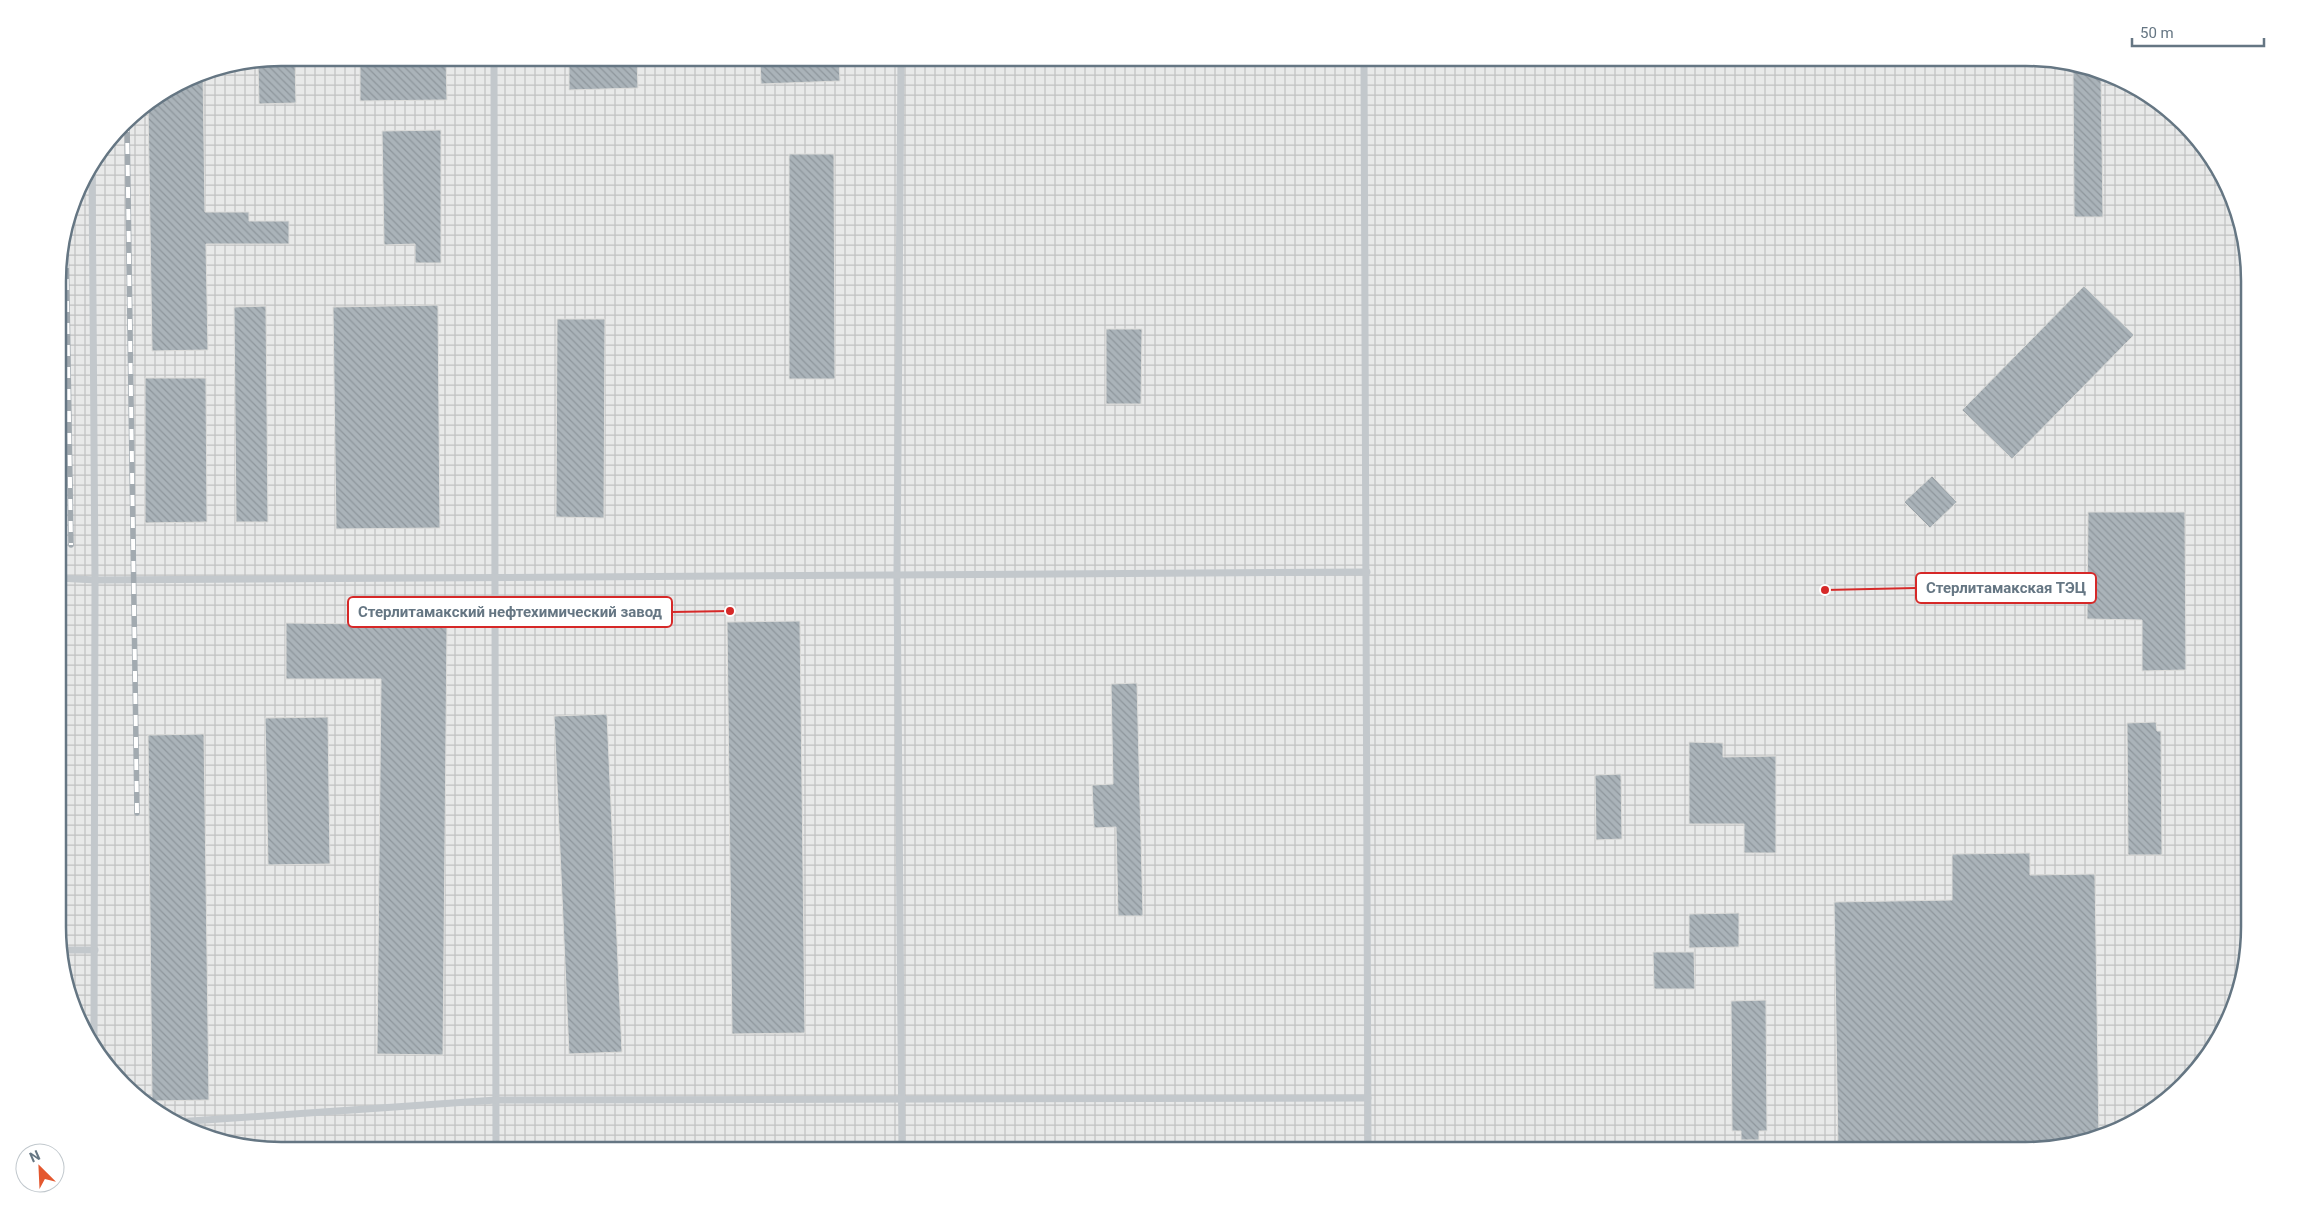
<svg xmlns="http://www.w3.org/2000/svg" width="2307" height="1208" font-family="Roboto,sans-serif">
	<style>
		.industrial { fill: url(#industrial-grid) }
		.building { fill: url(#building-back-hatch); stroke: #dcdcda }
		.lines { fill: none; stroke-linecap: round; stroke-linejoin: round }
		.lane { stroke: #c3c8cc; stroke-width: 7 }
		.rail-casing { stroke: #a2aab0; stroke-width: 5.5 }
		.rail { stroke: #fff; stroke-width: 4; stroke-dasharray: 11; stroke-linecap: butt }
		.rim { fill: none; stroke: #657683; stroke-width: 2.5 }
		.leader { fill: none; stroke: #d62828; stroke-width: 2 }
		.callout-dot { fill: #d62828; stroke: #fff; stroke-width: 2 }
		.callout { fill: #fff; stroke: #d62828; stroke-width: 2 }
		.callout-label { font-size: 15px; text-anchor: middle; font-weight: bold; fill: #657683 }
	</style>
	<defs>
		<pattern id="industrial-grid" width="8" height="8" patternUnits="userSpaceOnUse" patternTransform="scale(1.25)"><rect width="8" height="8" fill="#e8e9e9"/><path d="M0 4h8M4 0v8" fill="none" stroke="#c0c1c2"/></pattern>
		<pattern id="building-back-hatch" width="6" height="6" patternUnits="userSpaceOnUse" patternTransform="scale(1.25)"><rect width="6" height="6" fill="#aab3b9"/><path d="M-1 5l2 2M0 0l6 6M5-1l2 2" fill="none" stroke="#8e969c"/></pattern>
	</defs>
	<rect width="100%" height="100%" fill="#fafaf8"/>
	<polygon class="industrial" points="281,58 2026,58 2125,81 2173,113 2212,157 2248,252 2249,927 2226,1026 2194,1074 2150,1113 2097,1139 2040,1150 281,1150 182,1127 104,1063 74,1012 59,956 58,266 81,182 134,113 196,74"/>
	<g class="building">
		<polygon points="281,58 295,58 296,103 259,104 258,62"/>
		<polygon points="360,58 446,58 447,100 360,101"/>
		<polygon points="569,58 637,58 638,88 569,90"/>
		<polygon points="760,58 839,58 840,81 761,84"/>
		<polygon points="2073,69 2101,75 2103,217 2074,217"/>
		<polygon points="203,73 205,212 249,212 249,221 289,221 289,244 206,244 208,350 152,351 148,104 196,74"/>
		<polygon points="441,130 441,263 415,263 415,244 384,245 382,131"/>
		<polygon points="789,154 834,154 835,379 789,379"/>
		<polygon points="2084,286 2134,335 2012,459 1962,410"/>
		<polygon points="438,305 440,528 336,529 333,307"/>
		<polygon points="266,306 268,522 236,522 234,307"/>
		<polygon points="557,319 605,319 604,518 556,517"/>
		<polygon points="1106,329 1142,329 1141,404 1106,404"/>
		<polygon points="145,378 206,378 207,522 145,523"/>
		<polygon points="1932,476 1957,502 1930,528 1904,502"/>
		<polygon points="2088,512 2185,512 2186,670 2142,671 2142,620 2087,619"/>
		<polygon points="800,621 805,1033 732,1034 727,622"/>
		<polygon points="286,623 447,625 443,1055 377,1054 381,679 286,679"/>
		<polygon points="1137,683 1143,916 1118,916 1116,827 1094,828 1092,785 1113,784 1111,684"/>
		<polygon points="607,714 622,1052 569,1054 554,716"/>
		<polygon points="328,717 330,864 268,865 265,718"/>
		<polygon points="2156,722 2157,731 2161,731 2162,855 2128,855 2127,723"/>
		<polygon points="204,734 209,1100 152,1101 148,735"/>
		<polygon points="1689,742 1723,743 1723,757 1776,756 1776,853 1744,853 1744,824 1689,824"/>
		<polygon points="1621,774 1622,839 1596,840 1595,775"/>
		<polygon points="2030,853 2030,875 2095,874 2099,1138 2040,1150 1838,1150 1834,902 1952,900 1952,854"/>
		<polygon points="1739,913 1739,947 1689,948 1689,914"/>
		<polygon points="1653,952 1694,952 1695,989 1654,989"/>
		<polygon points="1766,1000 1767,1131 1759,1131 1759,1140 1741,1140 1741,1131 1732,1131 1731,1001"/>
	</g>
	<g class="lines">
		<g class="lane">
			<polyline points="494,58 496,1150"/>
			<polyline points="901,58 897,575 902,1150"/>
			<polyline points="1364,58 1368,1150"/>
			<polyline points="92,167 95,580 94,1046"/>
			<polyline points="59,578 95,580 1367,572"/>
			<polyline points="59,950 95,950"/>
			<polyline points="176,1122 496,1100 1368,1098"/>
		</g>
		<g class="rail-casing">
			<g id="rail">
				<polyline points="127,121 137,813"/>
				<polyline points="66,235 71,545"/>
			</g>
		</g>
		<use href="#rail" class="rail"/>
	</g>
	<path d="M0 0H2307V1208H0ZM281 66H2026A215 215 0 0 1 2241 281V927A215 215 0 0 1 2026 1142H281A215 215 0 0 1 66 927V281A215 215 0 0 1 281 66Z" fill="#fff" fill-rule="evenodd"/>
	<path class="rim" d="M281 66H2026A215 215 0 0 1 2241 281V927A215 215 0 0 1 2026 1142H281A215 215 0 0 1 66 927V281A215 215 0 0 1 281 66Z"/>
	<path class="leader" d="M1825 590L1916 588M730 611L672 612"/>
	<g class="callout-dot">
		<circle cx="1825" cy="590" r="5"/>
		<circle cx="730" cy="611" r="5"/>
	</g>
	<g class="callout">
		<rect x="1916" y="573" width="180" height="30" rx="5"/>
		<rect x="348" y="597" width="324" height="30" rx="5"/>
	</g>
	<g class="callout-label">
		<text x="2006" y="593">Стерлитамакская ТЭЦ</text>
		<text x="510" y="617">Стерлитамакский нефтехимический завод</text>
	</g>
	<g transform="translate(40 1168) rotate(336)"><circle r="24" fill="#ffffff" stroke="#c1c8cd"/>
	<path d="M0-4L9 19L0 12L-9 19Z" fill="#e4572e"/>
	<text y="-8" font-size="14" font-weight="bold" text-anchor="middle" fill="#657683">N</text>
	</g>
	<path d="M2132 38v8h132v-8" fill="none" stroke="#657683" stroke-width="2.5"/>
	<text x="2140" y="38" font-size="15" fill="#657683" stroke="#ffffff" stroke-width="4" paint-order="stroke">50 m</text>
</svg>
